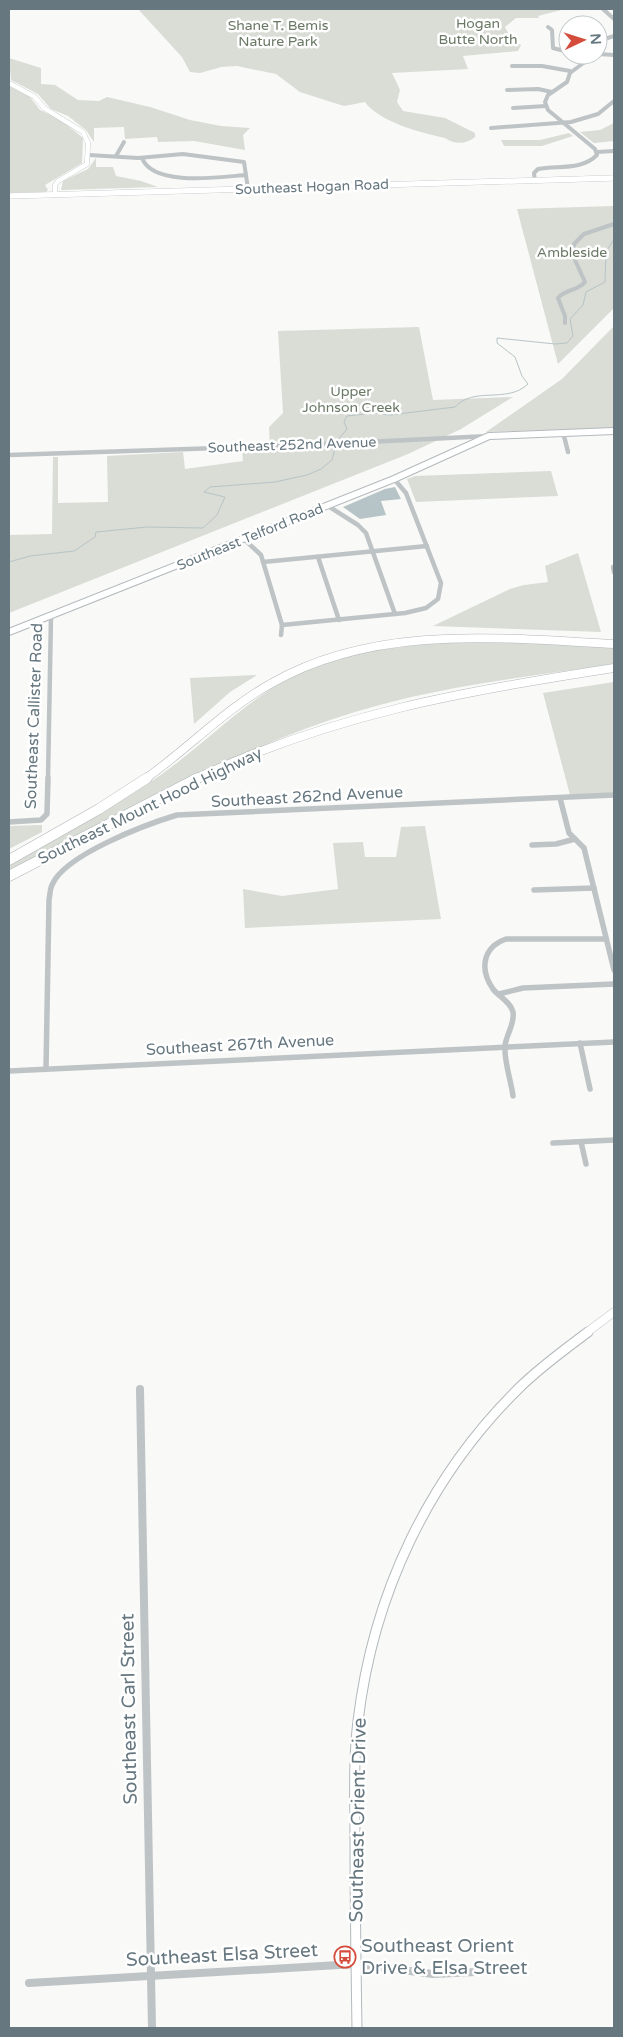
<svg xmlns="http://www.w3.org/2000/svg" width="623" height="2037" font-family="'Varela Round',sans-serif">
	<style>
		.green { fill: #d9ddd6 }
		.water { fill: #b7c4c7 }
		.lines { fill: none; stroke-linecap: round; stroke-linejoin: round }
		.stream { stroke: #b7c4c7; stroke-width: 1 }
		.secondary-far3-casing { stroke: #b3b9bd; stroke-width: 5 }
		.secondary-far2-casing { stroke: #b3b9bd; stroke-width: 8 }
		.secondary-far1-casing { stroke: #b3b9bd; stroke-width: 9 }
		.secondary-casing { stroke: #b3b9bd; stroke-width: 11 }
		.primary-casing { stroke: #b2b8bb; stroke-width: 6 }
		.highway-far1-casing { stroke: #b2b7ba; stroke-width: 9 }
		.highway-casing { stroke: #b2b7ba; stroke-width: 11 }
		.street-far3 { stroke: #bec3c6; stroke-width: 4 }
		.street-far2 { stroke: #bec3c6; stroke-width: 4.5 }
		.street-far1 { stroke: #bec3c6; stroke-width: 5.5 }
		.street { stroke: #bec3c6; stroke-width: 8 }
		.secondary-far3 { stroke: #fff; stroke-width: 4.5 }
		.secondary-far2 { stroke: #fff; stroke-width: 6 }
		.secondary-far1 { stroke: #fff; stroke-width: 8 }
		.secondary { stroke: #fff; stroke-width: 9 }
		.primary { stroke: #fff; stroke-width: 5.5 }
		.highway-far1 { stroke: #fff; stroke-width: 8 }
		.highway { stroke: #fff; stroke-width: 10 }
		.labels { text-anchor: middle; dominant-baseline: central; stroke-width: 5; stroke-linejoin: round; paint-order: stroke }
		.far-park-label { font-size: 14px; fill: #6a7865; stroke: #fff }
		.far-street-label { font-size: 14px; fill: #66777f; stroke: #fff }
		.street-label { font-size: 16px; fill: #66777f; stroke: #fff }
		.near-street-label { font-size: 19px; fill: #66777f; stroke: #fff }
		.near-poi-label { font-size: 19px; fill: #66777f; stroke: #fff; text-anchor: start }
	</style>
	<rect width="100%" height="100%" fill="#f9f9f7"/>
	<g class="green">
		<path d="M138,9H565L538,16L539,18H516L505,27L512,40L521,45L518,51L463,56L468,69L392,73L400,90L397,102L403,111L445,118L475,133V137C467,144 454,145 445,138C422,133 379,122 365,102L344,106L328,101L300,92L276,74L237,66L221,67L200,73L190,72L182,57Z"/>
		<polygon points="9,58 41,68 41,84 55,85 78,100 99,101 107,97 150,107 190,120 221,126 250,128 243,135 245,150 194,141 158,142 157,137 125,139 124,127 94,128 94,142 86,130 68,116 51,109 38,94 11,80"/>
		<polygon points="9,86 30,97 40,110 61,120 83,138 82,163 45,185 48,190 46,192 9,193"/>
		<polygon points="614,123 614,141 594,143 580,132 600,130"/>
		<polygon points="569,133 573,136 542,146 504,146 501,140 540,140"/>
		<polygon points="96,158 96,167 113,167 116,176 141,181 158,187 61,190 63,181 88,169"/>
		<polygon points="614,206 614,308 558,364 517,209"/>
		<polygon points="614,326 614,428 486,432 562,379"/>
		<polygon points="419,327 433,400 513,397 461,429 408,454 9,613 9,535 52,534 53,457 58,457 58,503 108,502 107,456 183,452 185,469 243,461 242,450 270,449 269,427 283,413 278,331"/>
		<polygon points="551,471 558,496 416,502 407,479 415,476"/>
		<polygon points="578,553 601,632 433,626 510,589 524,585 548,582 545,566"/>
		<path d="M474,640L614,647V664C527,677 439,686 355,712C233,749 121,815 9,872V865C61,835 114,808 162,774C214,737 256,688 317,666C368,647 421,645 474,640Z"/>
		<polygon points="257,675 230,692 194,724 190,678"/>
		<polygon points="614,682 614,793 570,795 543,693"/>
		<polygon points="42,825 42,832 9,849 9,826"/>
		<polygon points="425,826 441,919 245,928 243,889 282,896 338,889 333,843 363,842 365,857 396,857 401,827"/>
	</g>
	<polygon class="water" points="395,487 401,499 381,501 386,515 360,519 343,507 385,489"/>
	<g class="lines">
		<path class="stream" d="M9,562L30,556L74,551L95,537L96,532L147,527L203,528L217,515L225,497L204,492L210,487L275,482L307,475L321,469L332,460L337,441L347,429L344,422L347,416L374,413L390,415L455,407C474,386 507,404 528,384L522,376L515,357L497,343V338L555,344L567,343L573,336L570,319L583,305L586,292L605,282L606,252L614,239"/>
		<g class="secondary-far3-casing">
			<polyline id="secondary-far3" points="9,83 35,97 44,108 83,132 88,143 87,164 58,181 55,185 55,195"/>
		</g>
		<g class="secondary-far2-casing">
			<polyline id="secondary-far2" points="9,632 394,479 489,436 614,431"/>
		</g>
		<g class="secondary-far1-casing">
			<polyline id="secondary-far1" points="586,1333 614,1312"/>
		</g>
		<g class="secondary-casing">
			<path id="secondary" d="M357,2028C356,1966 355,1904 355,1842C355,1802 353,1761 358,1721C373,1595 428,1478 518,1389C539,1368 564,1350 588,1332"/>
		</g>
		<g class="primary-casing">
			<polyline id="primary" points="9,196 614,178"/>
		</g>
		<g class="highway-far1-casing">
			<g id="highway-far1">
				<path d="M145,779C188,749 225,709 272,683C375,624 500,638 614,644"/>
				<path d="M195,779C334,714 464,691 614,668"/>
			</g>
		</g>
		<g class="highway-casing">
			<g id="highway">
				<polyline points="9,860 99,809 147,778"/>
				<polyline points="9,876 198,778"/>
			</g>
		</g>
		<g class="street-far3">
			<polyline points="603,9 614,19"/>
			<polyline points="548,27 552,30 553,48 568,52"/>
			<polyline points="598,41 614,36"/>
			<polyline points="598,54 614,55"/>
			<polyline points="512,66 542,66 570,71"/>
			<polyline points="507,90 538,89 552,92"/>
			<polyline points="513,108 546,106"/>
			<polyline points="491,128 571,122 598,114 614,101"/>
			<polyline points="597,152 614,151"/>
			<polyline points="89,155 138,158 183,154 244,162 248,189"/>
			<polyline points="116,156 124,142"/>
			<path d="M142,158C153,187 220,177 246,175"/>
			<path d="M535,181L534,173L538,169C558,165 581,171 597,155L595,149L548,110L545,102L548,95L567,82L570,73L594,55"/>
			<path d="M565,323V316L558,298C565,289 578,291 585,282L575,260L574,244L584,234L614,224"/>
		</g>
		<g class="street-far2">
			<polyline points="563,432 568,452"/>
			<polyline points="9,455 306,445 489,436"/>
			<polyline points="328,506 358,525 366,533 395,614"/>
			<polyline points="244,539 261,555 282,625 281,635"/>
			<polyline points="318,557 339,620"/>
			<polyline points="263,562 427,546"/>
			<polyline points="613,567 614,572"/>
			<polyline points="282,625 405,613 426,608 438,599 441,583 406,493 394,479"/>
			<polyline points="48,779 51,616"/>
		</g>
		<g class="street-far1">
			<polyline points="560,798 569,833 584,848 614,970"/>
			<polyline points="9,822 41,820 47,814 48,778"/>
			<polyline points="532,845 556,844 575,839"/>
			<polyline points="534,890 594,888"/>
			<polyline points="499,994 523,988 614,984"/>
			<polyline points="580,1043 590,1089"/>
			<path d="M46,1069L49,900C50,895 50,889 52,885C64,855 147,824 177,815L614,795"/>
			<polyline points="9,1071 614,1042"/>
			<path d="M513,1096C511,1080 504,1062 505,1046C506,1035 515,1024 513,1012C510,1001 499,997 493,989C479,969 483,947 506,939H606"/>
			<polyline points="581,1142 586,1164"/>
			<polyline points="553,1143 614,1140"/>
		</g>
		<g class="street">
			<polyline points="140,1389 152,2028"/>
			<polyline points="29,1983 356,1964 433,1974 476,1972"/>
		</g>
		<use href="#secondary-far3" class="secondary-far3"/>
		<use href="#secondary-far2" class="secondary-far2"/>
		<use href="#secondary-far1" class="secondary-far1"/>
		<use href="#secondary" class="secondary"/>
		<use href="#primary" class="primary"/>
		<use href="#highway-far1" class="highway-far1"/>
		<use href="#highway" class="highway"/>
	</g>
	<defs>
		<g id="bus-ring" transform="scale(1.125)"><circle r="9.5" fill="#fff" stroke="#d44d3c" stroke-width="1.5"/><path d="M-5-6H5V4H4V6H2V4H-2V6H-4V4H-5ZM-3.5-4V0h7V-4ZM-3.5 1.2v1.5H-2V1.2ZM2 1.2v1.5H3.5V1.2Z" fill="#d44d3c"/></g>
	</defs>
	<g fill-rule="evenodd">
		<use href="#bus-ring" x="345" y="1957"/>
	</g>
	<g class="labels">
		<g class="far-park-label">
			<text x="478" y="23">Hogan<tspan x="478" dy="16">Butte North</tspan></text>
			<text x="278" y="25">Shane T. Bemis<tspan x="278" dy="16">Nature Park</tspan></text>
			<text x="572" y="252">Ambleside</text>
			<text x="351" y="391">Upper<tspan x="351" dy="16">Johnson Creek</tspan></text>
		</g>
		<g class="far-street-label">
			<text transform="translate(312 187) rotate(-2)">Southeast Hogan Road</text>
			<text transform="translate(292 445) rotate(-2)">Southeast 252nd Avenue</text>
			<text transform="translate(250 537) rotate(-22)">Southeast Telford Road</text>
		</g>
		<g class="street-label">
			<text transform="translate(34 716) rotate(-88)">Southeast Callister Road</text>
			<text transform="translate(307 797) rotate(-3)">Southeast 262nd Avenue</text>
			<text transform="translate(150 806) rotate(-26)">Southeast Mount Hood Highway</text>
			<text transform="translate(240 1045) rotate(-3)">Southeast 267th Avenue</text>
		</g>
		<g class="near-street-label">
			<text transform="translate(129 1709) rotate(-91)">Southeast Carl Street</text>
			<text transform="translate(358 1820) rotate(-89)">Southeast Orient Drive</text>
			<text transform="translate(222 1955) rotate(-3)">Southeast Elsa Street</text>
		</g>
		<g class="near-poi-label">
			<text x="361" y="1946">Southeast Orient<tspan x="361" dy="22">Drive &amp; Elsa Street</tspan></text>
		</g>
	</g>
	<rect width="623" height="2037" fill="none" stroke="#66777f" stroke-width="20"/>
	<g transform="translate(583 40) rotate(86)"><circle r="24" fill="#ffffff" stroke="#c2c9cc"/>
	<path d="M0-4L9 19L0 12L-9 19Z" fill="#d44d3c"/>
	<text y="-8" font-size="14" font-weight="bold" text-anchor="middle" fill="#66777f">N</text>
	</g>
</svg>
